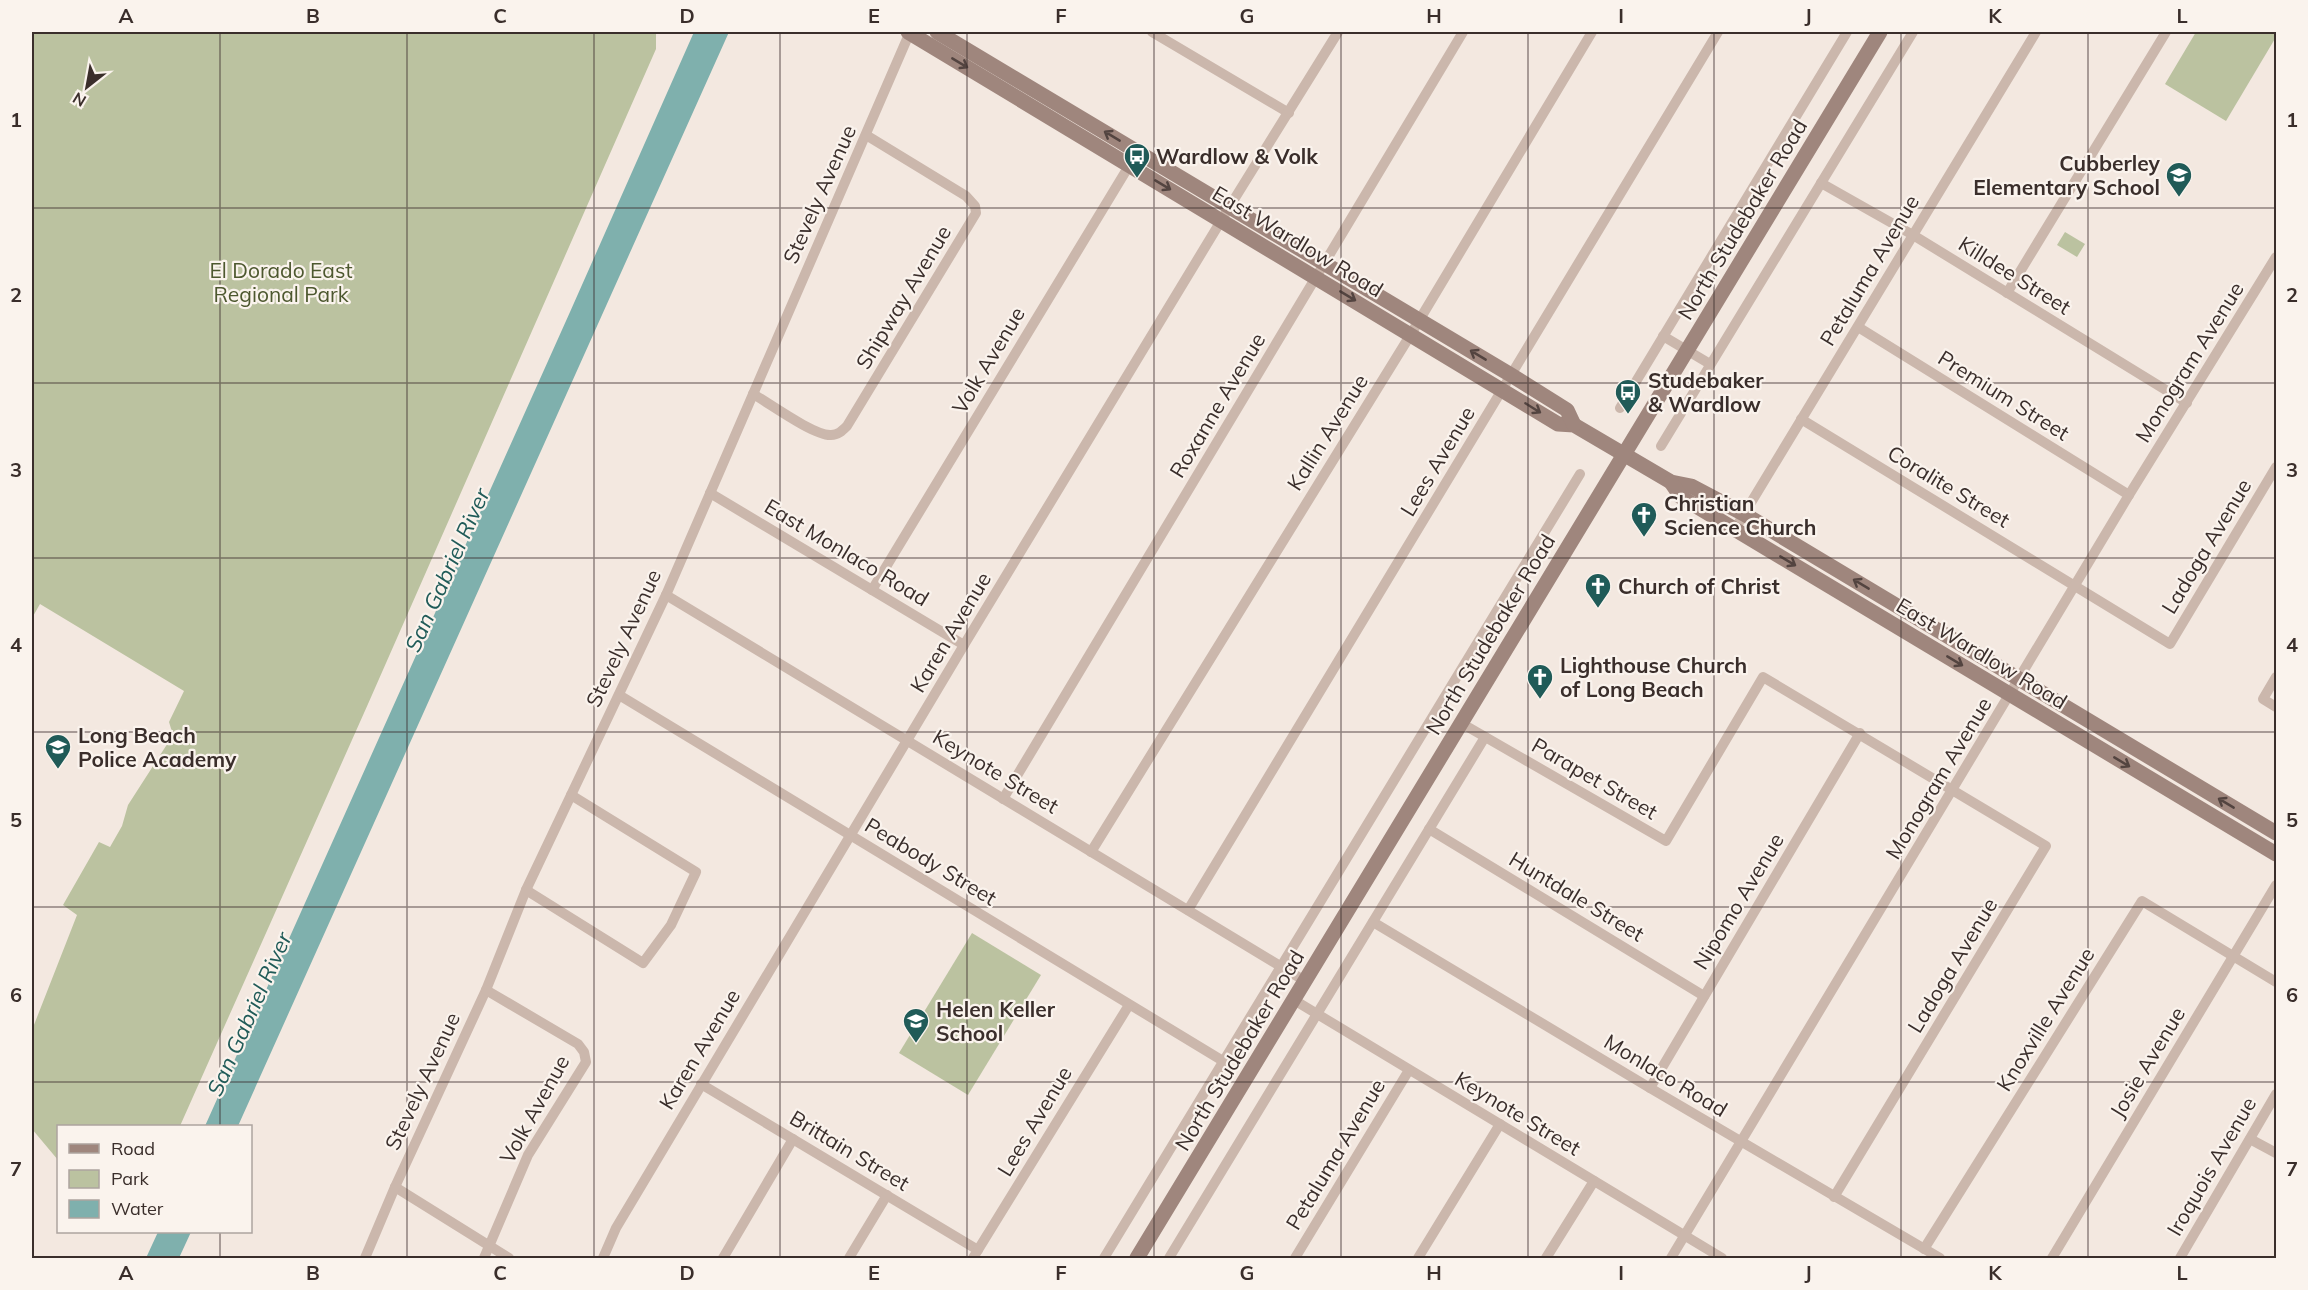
<svg xmlns="http://www.w3.org/2000/svg" width="2308" height="1290" font-family="Mulish,sans-serif">
	<style>
		.green { fill: #bbc2a0 }
		.water { fill: #7fb0ad }
		.lines { fill: none; stroke-linecap: round; stroke-linejoin: round }
		.street { stroke: #cbb7ac; stroke-width: 10 }
		.secondary { stroke: #9f867d; stroke-width: 15 }
		.oneway { stroke: #534440 }
		.grid { fill: none; stroke: #3a2e2b; stroke-width: 1.5; stroke-opacity: 0.55 }
		.labels { text-anchor: middle; dominant-baseline: central; stroke-width: 4.5; stroke-linejoin: round; paint-order: stroke }
		.poi-label { font-size: 21px; font-weight: bold; fill: #3a2e2b; stroke: #faf3ed; text-anchor: start }
		.street-label { font-size: 21px; fill: #3a2e2b; stroke: #faf3ed }
		.park-label { font-size: 21px; fill: #4d582f; stroke: #faf3ed }
		.water-label { font-size: 22px; font-style: italic; fill: #205b58; stroke: #faf3ed }
		.neatline { fill: none; stroke: #3a2e2b; stroke-width: 2 }
		.grid-label { font-size: 20px; text-anchor: middle; font-weight: bold; fill: #3a2e2b }
	</style>
	<rect width="100%" height="100%" fill="#f3e8e0"/>
	<g class="green">
		<polygon points="32,32 656,32 656,49 368,704 180,1126 58,1126 58,1160 32,1129 32,1030 77,915 63,905 99,842 110,847 122,826 128,805 173,735 169,722 184,691 40,604 32,618"/>
		<polygon points="2196,32 2276,32 2276,37 2226,121 2165,84"/>
		<polygon points="2065,232 2085,244 2077,257 2057,245"/>
		<polygon points="972,933 1041,975 968,1095 899,1053"/>
	</g>
	<g class="water">
		<polygon points="694,32 729,32 238,1126 205,1126 570,312"/>
		<polygon points="158,1232 191,1232 179,1258 146,1258"/>
	</g>
	<g class="lines">
		<g class="street">
			<polyline points="1152,32 1289,113"/>
			<polyline points="1821,183 1913,235 2187,403"/>
			<polyline points="2007,293 2166,32"/>
			<polyline points="1858,327 2129,495"/>
			<polyline points="1663,336 1710,364"/>
			<path d="M753,394C769,403 814,436 831,435C838,435 842,431 847,426L976,213L975,206L966,196L866,135"/>
			<polyline points="1620,408 1847,32"/>
			<polyline points="1801,419 2170,644 2276,467"/>
			<polyline points="1661,446 1913,32"/>
			<polyline points="710,493 964,645"/>
			<polyline points="1735,529 2036,32"/>
			<polyline points="872,590 1138,151"/>
			<polyline points="666,595 1305,981"/>
			<polyline points="2276,677 2263,699 2276,707"/>
			<polyline points="619,695 1223,1061"/>
			<polyline points="1461,723 1666,841 1763,677 2046,846 1834,1197"/>
			<polyline points="1003,799 1463,32"/>
			<polyline points="1429,829 1704,996"/>
			<polyline points="1091,852 1411,334 1592,32"/>
			<polyline points="526,890 643,963 671,925 696,872 571,795"/>
			<polyline points="1188,910 1718,32"/>
			<polyline points="1373,922 1650,1088 1940,1258"/>
			<polyline points="1294,1000 1722,1258"/>
			<polyline points="701,1084 978,1250"/>
			<polyline points="1650,1088 1860,733"/>
			<polyline points="2250,1139 2276,1153"/>
			<polyline points="395,1187 509,1258"/>
			<polyline points="1924,1249 2142,901 2276,982"/>
			<polyline points="365,1258 395,1187 486,990 526,890 666,595 910,32"/>
			<polyline points="484,1258 528,1155 586,1062 584,1052 578,1044 486,990"/>
			<polyline points="603,1258 616,1228 964,645 1230,206 1338,32"/>
			<polyline points="723,1258 793,1139"/>
			<polyline points="849,1258 887,1195"/>
			<polyline points="973,1258 1129,1005"/>
			<polyline points="1104,1258 1580,474"/>
			<polyline points="1169,1258 1485,737"/>
			<polyline points="1295,1258 1409,1070"/>
			<polyline points="1418,1258 1500,1124"/>
			<polyline points="1546,1258 1594,1181"/>
			<polyline points="1671,1258 2129,495 2276,257"/>
			<polyline points="2052,1258 2276,885"/>
			<polyline points="2180,1258 2276,1094"/>
		</g>
		<g class="secondary">
			<polyline points="908,32 1558,424 1574,425 1671,482 1691,486 1744,514 2276,833"/>
			<polyline points="937,32 1511,375 1567,410 1574,425"/>
			<polyline points="1671,482 1681,497 2276,854"/>
			<polyline points="1137,1258 1880,32"/>
		</g>
	</g>
	<defs><path id="oneway-shaft" d="M-6 0H5M1.5-3L5.5 0L1.5 3" fill="none" stroke-width="1.6" stroke-linecap="round" stroke-linejoin="round" transform="scale(1.5)"/></defs>
	<g class="oneway">
		<use href="#oneway-shaft" transform="translate(960 63) rotate(31)"/>
		<use href="#oneway-shaft" transform="translate(1112 136) rotate(-149)"/>
		<use href="#oneway-shaft" transform="translate(1163 185) rotate(31)"/>
		<use href="#oneway-shaft" transform="translate(1348 296) rotate(31)"/>
		<use href="#oneway-shaft" transform="translate(1478 355) rotate(-149)"/>
		<use href="#oneway-shaft" transform="translate(1533 408) rotate(32)"/>
		<use href="#oneway-shaft" transform="translate(1788 561) rotate(31)"/>
		<use href="#oneway-shaft" transform="translate(1861 584) rotate(-149)"/>
		<use href="#oneway-shaft" transform="translate(1955 661) rotate(31)"/>
		<use href="#oneway-shaft" transform="translate(2122 762) rotate(31)"/>
		<use href="#oneway-shaft" transform="translate(2226 803) rotate(-149)"/>
	</g>
	<path class="grid" d="M220,32V1126M407,32V1258M594,32V1258M780,32V1258M967,32V1258M1154,32V1258M1341,32V1258M1528,32V1258M1714,32V1258M1901,32V1258M2088,32V1258M32,208H2276M32,383H2276M32,558H2276M32,732H2276M32,907H2276M32,1082H2276M220,1232V1258"/>
	<defs>
		<g id="bus-pin" transform="scale(1.35)"><path d="M0 17L-7.5 6A9.5 9.5 0 1 1 7.5 6Z" fill="#205b58" stroke="#faf3ed"/><path d="M-5-6H5V4H4V6H2V4H-2V6H-4V4H-5ZM-3.5-4V0h7V-4ZM-3.5 1.2v1.5H-2V1.2ZM2 1.2v1.5H3.5V1.2Z" fill="#fff"/></g>
		<g id="school-pin" transform="scale(1.35)"><path d="M0 17L-7.5 6A9.5 9.5 0 1 1 7.5 6Z" fill="#205b58" stroke="#faf3ed"/><path d="M0-5L7-2L0 1L-7-2ZM-4 1L0 2.5L4 1V4Q0 6-4 4Z" fill="#fff"/></g>
		<g id="church-pin" transform="scale(1.35)"><path d="M0 17L-7.5 6A9.5 9.5 0 1 1 7.5 6Z" fill="#205b58" stroke="#faf3ed"/><path d="M-1.2-6h2.4v3.5h3.3v2.4h-3.3V6h-2.4V-.1h-3.3v-2.4h3.3Z" fill="#fff"/></g>
	</defs>
	<g fill-rule="evenodd">
		<use href="#bus-pin" x="1137" y="156"/>
		<use href="#school-pin" x="2179" y="175"/>
		<use href="#bus-pin" x="1628" y="392"/>
		<use href="#church-pin" x="1644" y="515"/>
		<use href="#church-pin" x="1598" y="586"/>
		<use href="#church-pin" x="1540" y="677"/>
		<use href="#school-pin" x="58" y="747"/>
		<use href="#school-pin" x="916" y="1021"/>
	</g>
	<g class="labels">
		<g class="poi-label">
			<text x="1156" y="156">Wardlow &amp; Volk</text>
			<text x="2160" y="163" text-anchor="end">Cubberley<tspan x="2160" dy="24">Elementary School</tspan></text>
			<text x="1648" y="380">Studebaker<tspan x="1648" dy="24">&amp; Wardlow</tspan></text>
			<text x="1664" y="503">Christian<tspan x="1664" dy="24">Science Church</tspan></text>
			<text x="1618" y="586">Church of Christ</text>
			<text x="1560" y="665">Lighthouse Church<tspan x="1560" dy="24">of Long Beach</tspan></text>
			<text x="78" y="735">Long Beach<tspan x="78" dy="24">Police Academy</tspan></text>
			<text x="936" y="1009">Helen Keller<tspan x="936" dy="24">School</tspan></text>
		</g>
		<g class="street-label">
			<text transform="translate(819 194) rotate(-66)">Stevely Avenue</text>
			<text transform="translate(1742 219) rotate(-59)">North Studebaker Road</text>
			<text transform="translate(1298 241) rotate(31)">East Wardlow Road</text>
			<text transform="translate(1869 270) rotate(-59)">Petaluma Avenue</text>
			<text transform="translate(2015 275) rotate(32)">Killdee Street</text>
			<text transform="translate(903 297) rotate(-59)">Shipway Avenue</text>
			<text transform="translate(988 360) rotate(-59)">Volk Avenue</text>
			<text transform="translate(2189 362) rotate(-58)">Monogram Avenue</text>
			<text transform="translate(2004 395) rotate(32)">Premium Street</text>
			<text transform="translate(1217 405) rotate(-59)">Roxanne Avenue</text>
			<text transform="translate(1327 432) rotate(-58)">Kallin Avenue</text>
			<text transform="translate(1437 461) rotate(-59)">Lees Avenue</text>
			<text transform="translate(1949 486) rotate(31)">Coralite Street</text>
			<text transform="translate(2206 546) rotate(-59)">Ladoga Avenue</text>
			<text transform="translate(847 552) rotate(31)">East Monlaco Road</text>
			<text transform="translate(950 632) rotate(-59)">Karen Avenue</text>
			<text transform="translate(1490 634) rotate(-59)">North Studebaker Road</text>
			<text transform="translate(623 638) rotate(-65)">Stevely Avenue</text>
			<text transform="translate(1982 653) rotate(31)">East Wardlow Road</text>
			<text transform="translate(996 771) rotate(31)">Keynote Street</text>
			<text transform="translate(1595 778) rotate(30)">Parapet Street</text>
			<text transform="translate(1938 778) rotate(-59)">Monogram Avenue</text>
			<text transform="translate(931 861) rotate(31)">Peabody Street</text>
			<text transform="translate(1577 896) rotate(31)">Huntdale Street</text>
			<text transform="translate(1738 901) rotate(-59)">Nipomo Avenue</text>
			<text transform="translate(1952 965) rotate(-59)">Ladoga Avenue</text>
			<text transform="translate(2045 1019) rotate(-58)">Knoxville Avenue</text>
			<text transform="translate(699 1049) rotate(-59)">Karen Avenue</text>
			<text transform="translate(1239 1050) rotate(-59)">North Studebaker Road</text>
			<text transform="translate(2147 1062) rotate(-59)">Josie Avenue</text>
			<text transform="translate(1666 1075) rotate(31)">Monlaco Road</text>
			<text transform="translate(422 1081) rotate(-65)">Stevely Avenue</text>
			<text transform="translate(534 1109) rotate(-61)">Volk Avenue</text>
			<text transform="translate(1518 1113) rotate(31)">Keynote Street</text>
			<text transform="translate(1034 1121) rotate(-59)">Lees Avenue</text>
			<text transform="translate(850 1150) rotate(31)">Brittain Street</text>
			<text transform="translate(1335 1154) rotate(-59)">Petaluma Avenue</text>
			<text transform="translate(2211 1166) rotate(-60)">Iroquois Avenue</text>
		</g>
		<g class="park-label">
			<text x="281" y="270">El Dorado East<tspan x="281" dy="24">Regional Park</tspan></text>
		</g>
		<g class="water-label">
			<text transform="translate(447 570) rotate(-66)">San Gabriel River</text>
			<text transform="translate(249 1014) rotate(-66)">San Gabriel River</text>
		</g>
	</g>
	<rect width="2308" height="1290" fill="none" stroke="#faf3ed" stroke-width="66"/>
	<rect x="57" y="1125" width="195" height="108" fill="#faf3ed" stroke="#ada49f" stroke-width="1.5"/>
	<rect x="69" y="1144" width="30" height="9" fill="#9f867d" stroke="#ada49f" stroke-width="1.5"/>
	<text x="111" y="1155" font-size="18" fill="#3a2e2b">Road</text>
	<rect x="69" y="1170" width="30" height="18" fill="#bbc2a0" stroke="#ada49f" stroke-width="1.5"/>
	<text x="111" y="1185" font-size="18" fill="#3a2e2b">Park</text>
	<rect x="69" y="1200" width="30" height="18" fill="#7fb0ad" stroke="#ada49f" stroke-width="1.5"/>
	<text x="111" y="1215" font-size="18" fill="#3a2e2b">Water</text>
	<g transform="translate(87 87) rotate(211)" stroke="#faf3ed" stroke-width="4.5" paint-order="stroke">
	<path d="M0-4.5L10 22L0 15L-10 22Z" fill="#3a2e2b"/>
	<text y="-9" font-size="16" font-weight="bold" text-anchor="middle" fill="#3a2e2b">N</text>
	</g>
	<rect x="33" y="33" width="2242" height="1224" class="neatline"/>
	<g class="grid-label">
		<text x="126" y="23">A</text>
		<text x="313" y="23">B</text>
		<text x="500" y="23">C</text>
		<text x="687" y="23">D</text>
		<text x="874" y="23">E</text>
		<text x="1061" y="23">F</text>
		<text x="1247" y="23">G</text>
		<text x="1434" y="23">H</text>
		<text x="1621" y="23">I</text>
		<text x="1808" y="23">J</text>
		<text x="1995" y="23">K</text>
		<text x="2182" y="23">L</text>
		<text x="16" y="127">1</text>
		<text x="2292" y="127">1</text>
		<text x="16" y="302">2</text>
		<text x="2292" y="302">2</text>
		<text x="16" y="477">3</text>
		<text x="2292" y="477">3</text>
		<text x="16" y="652">4</text>
		<text x="2292" y="652">4</text>
		<text x="16" y="827">5</text>
		<text x="2292" y="827">5</text>
		<text x="16" y="1002">6</text>
		<text x="2292" y="1002">6</text>
		<text x="16" y="1176">7</text>
		<text x="2292" y="1176">7</text>
		<text x="126" y="1280">A</text>
		<text x="313" y="1280">B</text>
		<text x="500" y="1280">C</text>
		<text x="687" y="1280">D</text>
		<text x="874" y="1280">E</text>
		<text x="1061" y="1280">F</text>
		<text x="1247" y="1280">G</text>
		<text x="1434" y="1280">H</text>
		<text x="1621" y="1280">I</text>
		<text x="1808" y="1280">J</text>
		<text x="1995" y="1280">K</text>
		<text x="2182" y="1280">L</text>
	</g>
</svg>
